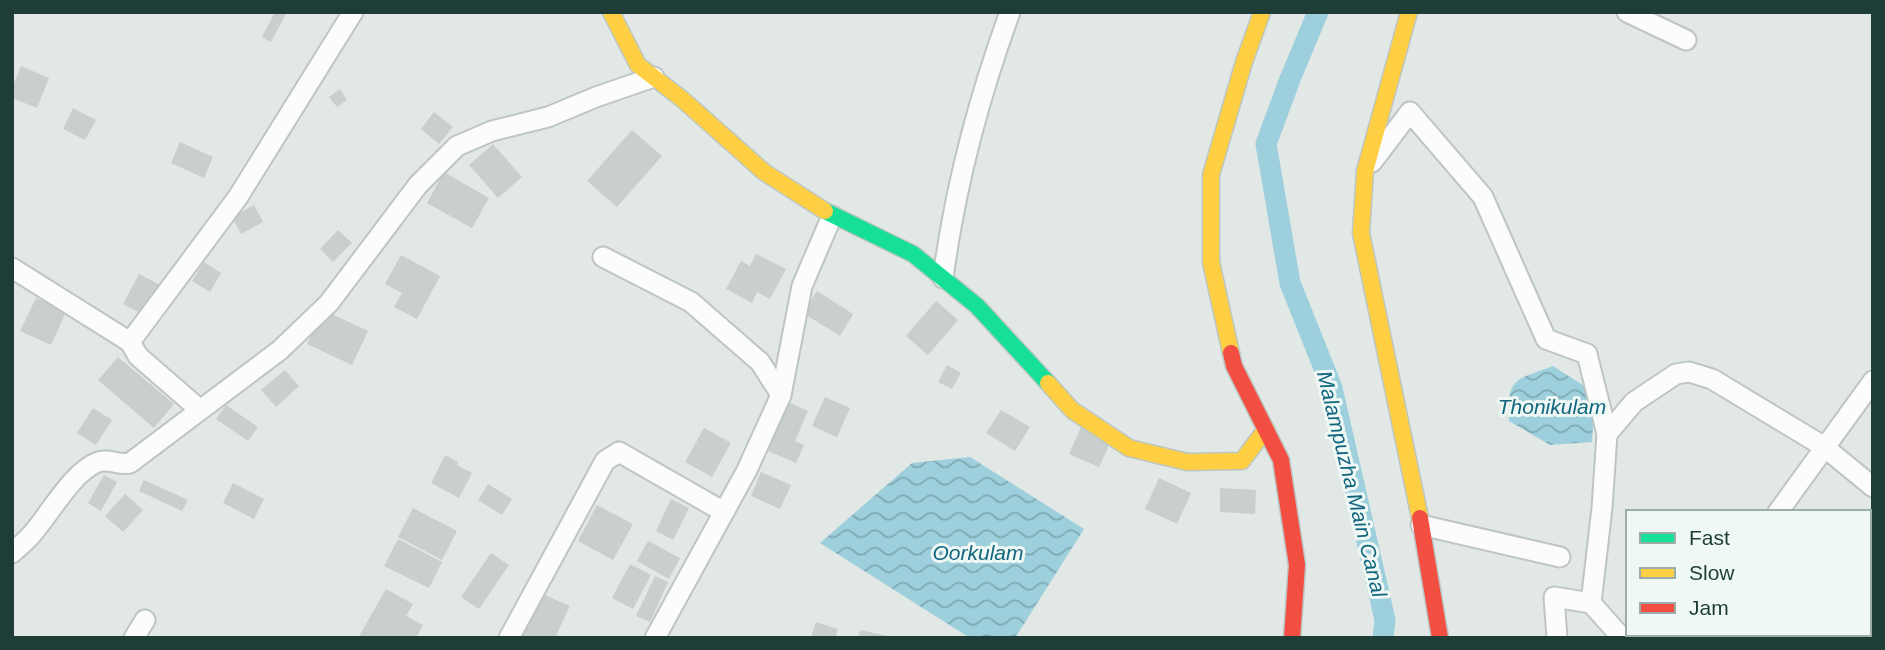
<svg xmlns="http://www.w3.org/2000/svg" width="1885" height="650" font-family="Helvetica,sans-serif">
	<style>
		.water { fill: url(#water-waves) }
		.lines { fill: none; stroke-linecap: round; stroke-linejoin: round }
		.canal { stroke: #9dcfdc; stroke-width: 21 }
		.building { fill: #c8cfcc }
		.street-casing { stroke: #bfc5c3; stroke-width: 23 }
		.fast-casing { stroke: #bdc6c3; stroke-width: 19 }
		.slow-casing { stroke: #bdc6c3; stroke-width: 19 }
		.jam-casing { stroke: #bdc6c3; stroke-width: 19 }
		.street { stroke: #fbfcfb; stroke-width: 19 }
		.fast { stroke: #16e098; stroke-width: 16 }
		.slow { stroke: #ffcf43; stroke-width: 16 }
		.jam { stroke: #f24e42; stroke-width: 16 }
		.labels { text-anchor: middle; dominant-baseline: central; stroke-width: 6; stroke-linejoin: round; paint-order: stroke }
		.water-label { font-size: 21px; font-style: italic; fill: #12667f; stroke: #eff8f4 }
	</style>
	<defs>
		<pattern id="water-waves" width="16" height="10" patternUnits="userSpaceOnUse" patternTransform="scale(1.75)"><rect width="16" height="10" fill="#9dcfdc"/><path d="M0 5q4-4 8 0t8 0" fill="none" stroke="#7fa9b3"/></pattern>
	</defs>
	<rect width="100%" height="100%" fill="#e2e8e5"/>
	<g class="water">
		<path d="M1553,366L1595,393L1592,442L1550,445L1509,421C1508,376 1514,381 1553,366Z"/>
		<polygon points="970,457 1084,529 1015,638 970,638 820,543 912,463"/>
	</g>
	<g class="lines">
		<polyline class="canal" points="1318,12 1290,79 1266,144 1290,283 1332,388 1385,620 1383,638"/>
	</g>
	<g class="building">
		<polygon points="275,12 287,12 271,42 262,37"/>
		<polygon points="21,66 49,78 37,108 12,98 12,88"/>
		<polygon points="340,89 347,100 337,107 329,97"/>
		<polygon points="73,108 96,120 85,140 63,129"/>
		<polygon points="434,112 453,127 439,144 421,129"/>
		<polygon points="632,130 662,156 617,207 587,181"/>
		<polygon points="180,142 213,157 204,178 171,163"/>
		<polygon points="493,144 522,177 498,198 469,165"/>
		<polygon points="444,172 489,198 472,228 427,203"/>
		<polygon points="254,205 263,222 241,234 232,217"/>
		<polygon points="338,230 352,243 333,262 320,249"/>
		<polygon points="756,254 786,269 770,299 757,292 752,303 726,289 741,261 750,266"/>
		<polygon points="401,255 440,276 417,319 394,307 402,293 385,284"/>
		<polygon points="204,262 221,273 210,292 192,281"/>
		<polygon points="139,274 160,285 144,315 123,304"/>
		<polygon points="817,291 853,314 840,336 803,313"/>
		<polygon points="36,298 66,312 51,345 20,331"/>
		<polygon points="936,301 958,320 928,355 906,336"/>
		<polygon points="323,310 368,331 352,365 307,344"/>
		<polygon points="118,357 174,404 154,428 98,380"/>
		<polygon points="947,365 961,373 952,389 938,382"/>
		<polygon points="285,370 299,386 276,407 261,390"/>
		<polygon points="825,397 850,408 837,437 812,426"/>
		<polygon points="788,402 808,411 795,441 804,445 796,463 768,451"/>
		<polygon points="226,405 258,427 248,441 216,419"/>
		<polygon points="93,408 112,420 96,445 77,433"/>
		<polygon points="1001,410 1030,427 1015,451 986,433"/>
		<polygon points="1081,427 1111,441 1099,467 1069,454"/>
		<polygon points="704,428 731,443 712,477 685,462"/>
		<polygon points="445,455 458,462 457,465 472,473 459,498 431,483"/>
		<polygon points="761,472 791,485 780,509 751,496"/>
		<polygon points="104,475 117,482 101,511 88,503"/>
		<polygon points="1159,478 1191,493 1177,524 1145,509"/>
		<polygon points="144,480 188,500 182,511 139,491"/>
		<polygon points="233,483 264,499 254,519 223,503"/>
		<polygon points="488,484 512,499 502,515 478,500"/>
		<polygon points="1220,488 1256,490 1255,514 1220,512"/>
		<polygon points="125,494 143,510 123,532 105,516"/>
		<polygon points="671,499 689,508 673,540 656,531"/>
		<polygon points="597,505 633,524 613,560 578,541"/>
		<polygon points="413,508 457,531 442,560 398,537"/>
		<polygon points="398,539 442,562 429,588 384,566"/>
		<polygon points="648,541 680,558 669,579 637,561"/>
		<polygon points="491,553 509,565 479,609 461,597"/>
		<polygon points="630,564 651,575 633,609 612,598"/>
		<polygon points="655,576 668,582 650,622 636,616"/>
		<polygon points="386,589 413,604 406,616 423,625 416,638 358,638"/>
		<polygon points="540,593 570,606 555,638 524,638 520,636"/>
		<polygon points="816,622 838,629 835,638 811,638"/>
		<polygon points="860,630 892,637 892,638 858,638"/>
	</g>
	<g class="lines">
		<g class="street-casing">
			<g id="street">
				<polyline points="1627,12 1686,40"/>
				<polyline points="1372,162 1410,112 1483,197 1546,339 1587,354 1607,434 1602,508 1591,603 1622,638"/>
				<polyline points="603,257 691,302 760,362 781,395"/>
				<polyline points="12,268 130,342 138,356 199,409"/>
				<path d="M943,278C955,188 979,97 1010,12"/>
				<polyline points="130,342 238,197 353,12"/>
				<polyline points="1607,434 1634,402 1676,374 1689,372 1712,379 1823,446 1873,487"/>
				<polyline points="1778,512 1873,381"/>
				<polyline points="1421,525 1560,557"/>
				<path d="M12,553C19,547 26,541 32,534C50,514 72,472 98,462C109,458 119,466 130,463L280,350L329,303L418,185L457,146L492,131L548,117L596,97L654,77"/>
				<polyline points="1869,571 1873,572"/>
				<polyline points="134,638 145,620"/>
				<polyline points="509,638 605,461 619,452 724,512"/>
				<polyline points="655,638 747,470 781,395 802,286 832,216"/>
				<polyline points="1557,638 1554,597 1591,603"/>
				<polyline points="1681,638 1684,634"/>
			</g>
		</g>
		<g class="fast-casing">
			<polyline id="fast" points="825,211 913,254 977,306 1048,383"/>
		</g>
		<g class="slow-casing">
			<g id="slow">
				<polyline points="611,12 638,65 682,99 764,172 825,211"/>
				<polyline points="1409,12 1365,171 1361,233 1420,518"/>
				<polyline points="1231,353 1211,262 1211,175 1244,62 1262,12"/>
				<polyline points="1048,383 1072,410 1129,448 1187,462 1242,461 1266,429"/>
			</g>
		</g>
		<g class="jam-casing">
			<g id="jam">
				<polyline points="1231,353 1234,366 1281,460 1297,565 1292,638"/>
				<polyline points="1420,518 1440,638"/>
			</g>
		</g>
		<use href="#street" class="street"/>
		<use href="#fast" class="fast"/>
		<use href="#slow" class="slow"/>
		<use href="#jam" class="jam"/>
	</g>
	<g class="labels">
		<g class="water-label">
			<text x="1552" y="406">Thonikulam</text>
			<text transform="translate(1352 484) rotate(76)">Malampuzha Main Canal</text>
			<text x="978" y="552">Oorkulam</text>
		</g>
	</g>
	<rect width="1885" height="650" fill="none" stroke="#1e3d36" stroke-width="28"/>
	<rect x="1626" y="510" width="245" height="126" fill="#eff8f4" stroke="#9bada8" stroke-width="2"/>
	<rect x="1640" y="533" width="35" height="10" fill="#16e098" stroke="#9bada8" stroke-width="2"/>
	<text x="1689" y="545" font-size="21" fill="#1e3d36">Fast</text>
	<rect x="1640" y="568" width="35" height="10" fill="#ffcf43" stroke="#9bada8" stroke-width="2"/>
	<text x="1689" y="580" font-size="21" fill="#1e3d36">Slow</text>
	<rect x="1640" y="603" width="35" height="10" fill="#f24e42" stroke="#9bada8" stroke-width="2"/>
	<text x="1689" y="615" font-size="21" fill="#1e3d36">Jam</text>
</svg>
